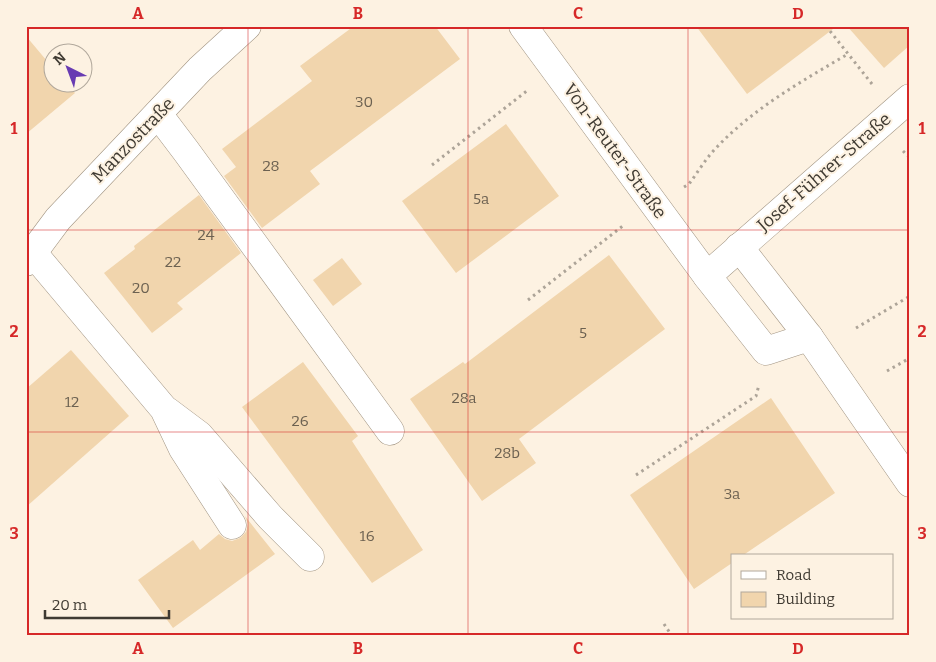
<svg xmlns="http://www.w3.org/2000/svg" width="936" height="662" font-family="Bitter,serif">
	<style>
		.building { fill: #f1d5ad }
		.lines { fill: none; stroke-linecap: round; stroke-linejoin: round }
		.minor-casing { stroke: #a19482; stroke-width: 29 }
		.path { stroke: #ada498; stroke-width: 3; stroke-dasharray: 2.5 4; stroke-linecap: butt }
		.minor { stroke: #fff; stroke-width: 28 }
		.grid { fill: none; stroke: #d62828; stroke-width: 1; stroke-opacity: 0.55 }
		.labels { text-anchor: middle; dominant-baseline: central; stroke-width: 4; stroke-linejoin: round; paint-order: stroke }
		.number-label { font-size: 15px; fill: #6c6151 }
		.street-label { font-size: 18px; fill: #3f3a32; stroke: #fdf2e2 }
		.neatline { fill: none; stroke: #d62828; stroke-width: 2 }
		.grid-label { font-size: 16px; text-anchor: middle; font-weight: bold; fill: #d62828 }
	</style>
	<rect width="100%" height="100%" fill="#fdf2e2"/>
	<g class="building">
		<polygon points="354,26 435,26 460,59 310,171 320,184 262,228 224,176 236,167 222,149 312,81 300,66"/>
		<polygon points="696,26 837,26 747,94"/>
		<polygon points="847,26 910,26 910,45 884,68"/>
		<polygon points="26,36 52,67 52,82 66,82 75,93 26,134"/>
		<polygon points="506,124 559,196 456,273 402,201"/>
		<polygon points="199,195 241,253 177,303 183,309 152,333 104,273 135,249 134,246"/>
		<polygon points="609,255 665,329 519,439 536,463 482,501 410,399 463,362 465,364"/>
		<polygon points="342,258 362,284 333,306 313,280"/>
		<polygon points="71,350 129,416 26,507 26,389"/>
		<polygon points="303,362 358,436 352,441 423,550 372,583 242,407"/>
		<polygon points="771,398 835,493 742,556 732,556 732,563 694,589 630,495"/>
		<polygon points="245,516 275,554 173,628 138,580 193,540 200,550 219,534 225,539 232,541 240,538 246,532 248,524"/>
	</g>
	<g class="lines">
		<g class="minor-casing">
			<g id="minor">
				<polyline points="523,26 707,276 910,98"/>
				<polyline points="158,114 186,151 390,431"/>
				<polyline points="739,247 809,337 910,483"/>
				<polyline points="33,253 164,409 183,449 232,525"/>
				<polyline points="26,262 58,219 200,69 247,26"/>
				<polyline points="707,276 766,351 809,337"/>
				<polyline points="167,411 199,435 270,517 310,557"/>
			</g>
		</g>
		<g class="path">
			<polyline points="826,26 872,84"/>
			<polyline points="903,151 910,158"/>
			<polyline points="432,165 528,90"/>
			<path d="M684,187L689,184C698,172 706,158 717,147C754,108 802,81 848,54"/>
			<polyline points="528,300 624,225"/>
			<polyline points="856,328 910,296"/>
			<polyline points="887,371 910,358"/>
			<polyline points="636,475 756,396 759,385"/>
			<polyline points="909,563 910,563"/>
			<polyline points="664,624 672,636"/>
		</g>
		<use href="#minor" class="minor"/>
	</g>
	<path class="grid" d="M248,26V636M468,26V636M688,26V636M26,230H910M26,432H910"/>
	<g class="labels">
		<g class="number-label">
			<text x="364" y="102">30</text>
			<text x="271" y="166">28</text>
			<text x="481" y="199">5a</text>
			<text x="206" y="235">24</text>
			<text x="173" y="262">22</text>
			<text x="141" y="288">20</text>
			<text x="583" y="333">5</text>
			<text x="464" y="398">28a</text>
			<text x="72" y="402">12</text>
			<text x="300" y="421">26</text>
			<text x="507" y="453">28b</text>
			<text x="732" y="494">3a</text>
			<text x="367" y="536">16</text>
		</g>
		<g class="street-label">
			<text transform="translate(133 140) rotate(-46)">Manzostraße</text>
			<text transform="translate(615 151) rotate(54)">Von-Reuter-Straße</text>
			<text transform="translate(824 172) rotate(-41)">Josef-Führer-Straße</text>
		</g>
	</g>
	<rect width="936" height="662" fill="none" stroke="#fdf2e2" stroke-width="55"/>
	<rect x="731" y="554" width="162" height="65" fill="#fdf2e2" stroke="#b1a89c"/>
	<rect x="741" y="571" width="25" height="8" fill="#ffffff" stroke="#b1a89c"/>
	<text x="776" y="580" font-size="15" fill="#3f3a32">Road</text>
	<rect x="741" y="592" width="25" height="15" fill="#f1d5ad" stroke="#b1a89c"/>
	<text x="776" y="604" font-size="15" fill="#3f3a32">Building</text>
	<g transform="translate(68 68) rotate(318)"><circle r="24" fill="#fdf2e2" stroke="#b1a89c"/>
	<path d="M0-4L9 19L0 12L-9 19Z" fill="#683bb2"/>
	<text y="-8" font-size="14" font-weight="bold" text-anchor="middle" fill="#3f3a32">N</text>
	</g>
	<path d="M45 610v8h124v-8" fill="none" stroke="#3f3a32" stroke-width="2.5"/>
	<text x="52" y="610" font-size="15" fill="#3f3a32" stroke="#fdf2e2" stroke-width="4" paint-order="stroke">20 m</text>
	<rect x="28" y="28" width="880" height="606" class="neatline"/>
	<g class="grid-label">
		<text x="138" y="19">A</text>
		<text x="358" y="19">B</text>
		<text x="578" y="19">C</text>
		<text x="798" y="19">D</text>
		<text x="14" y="134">1</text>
		<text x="922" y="134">1</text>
		<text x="14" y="337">2</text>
		<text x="922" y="337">2</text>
		<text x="14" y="539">3</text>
		<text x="922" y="539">3</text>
		<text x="138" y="654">A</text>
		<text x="358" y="654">B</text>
		<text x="578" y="654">C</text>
		<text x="798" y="654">D</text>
	</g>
</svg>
